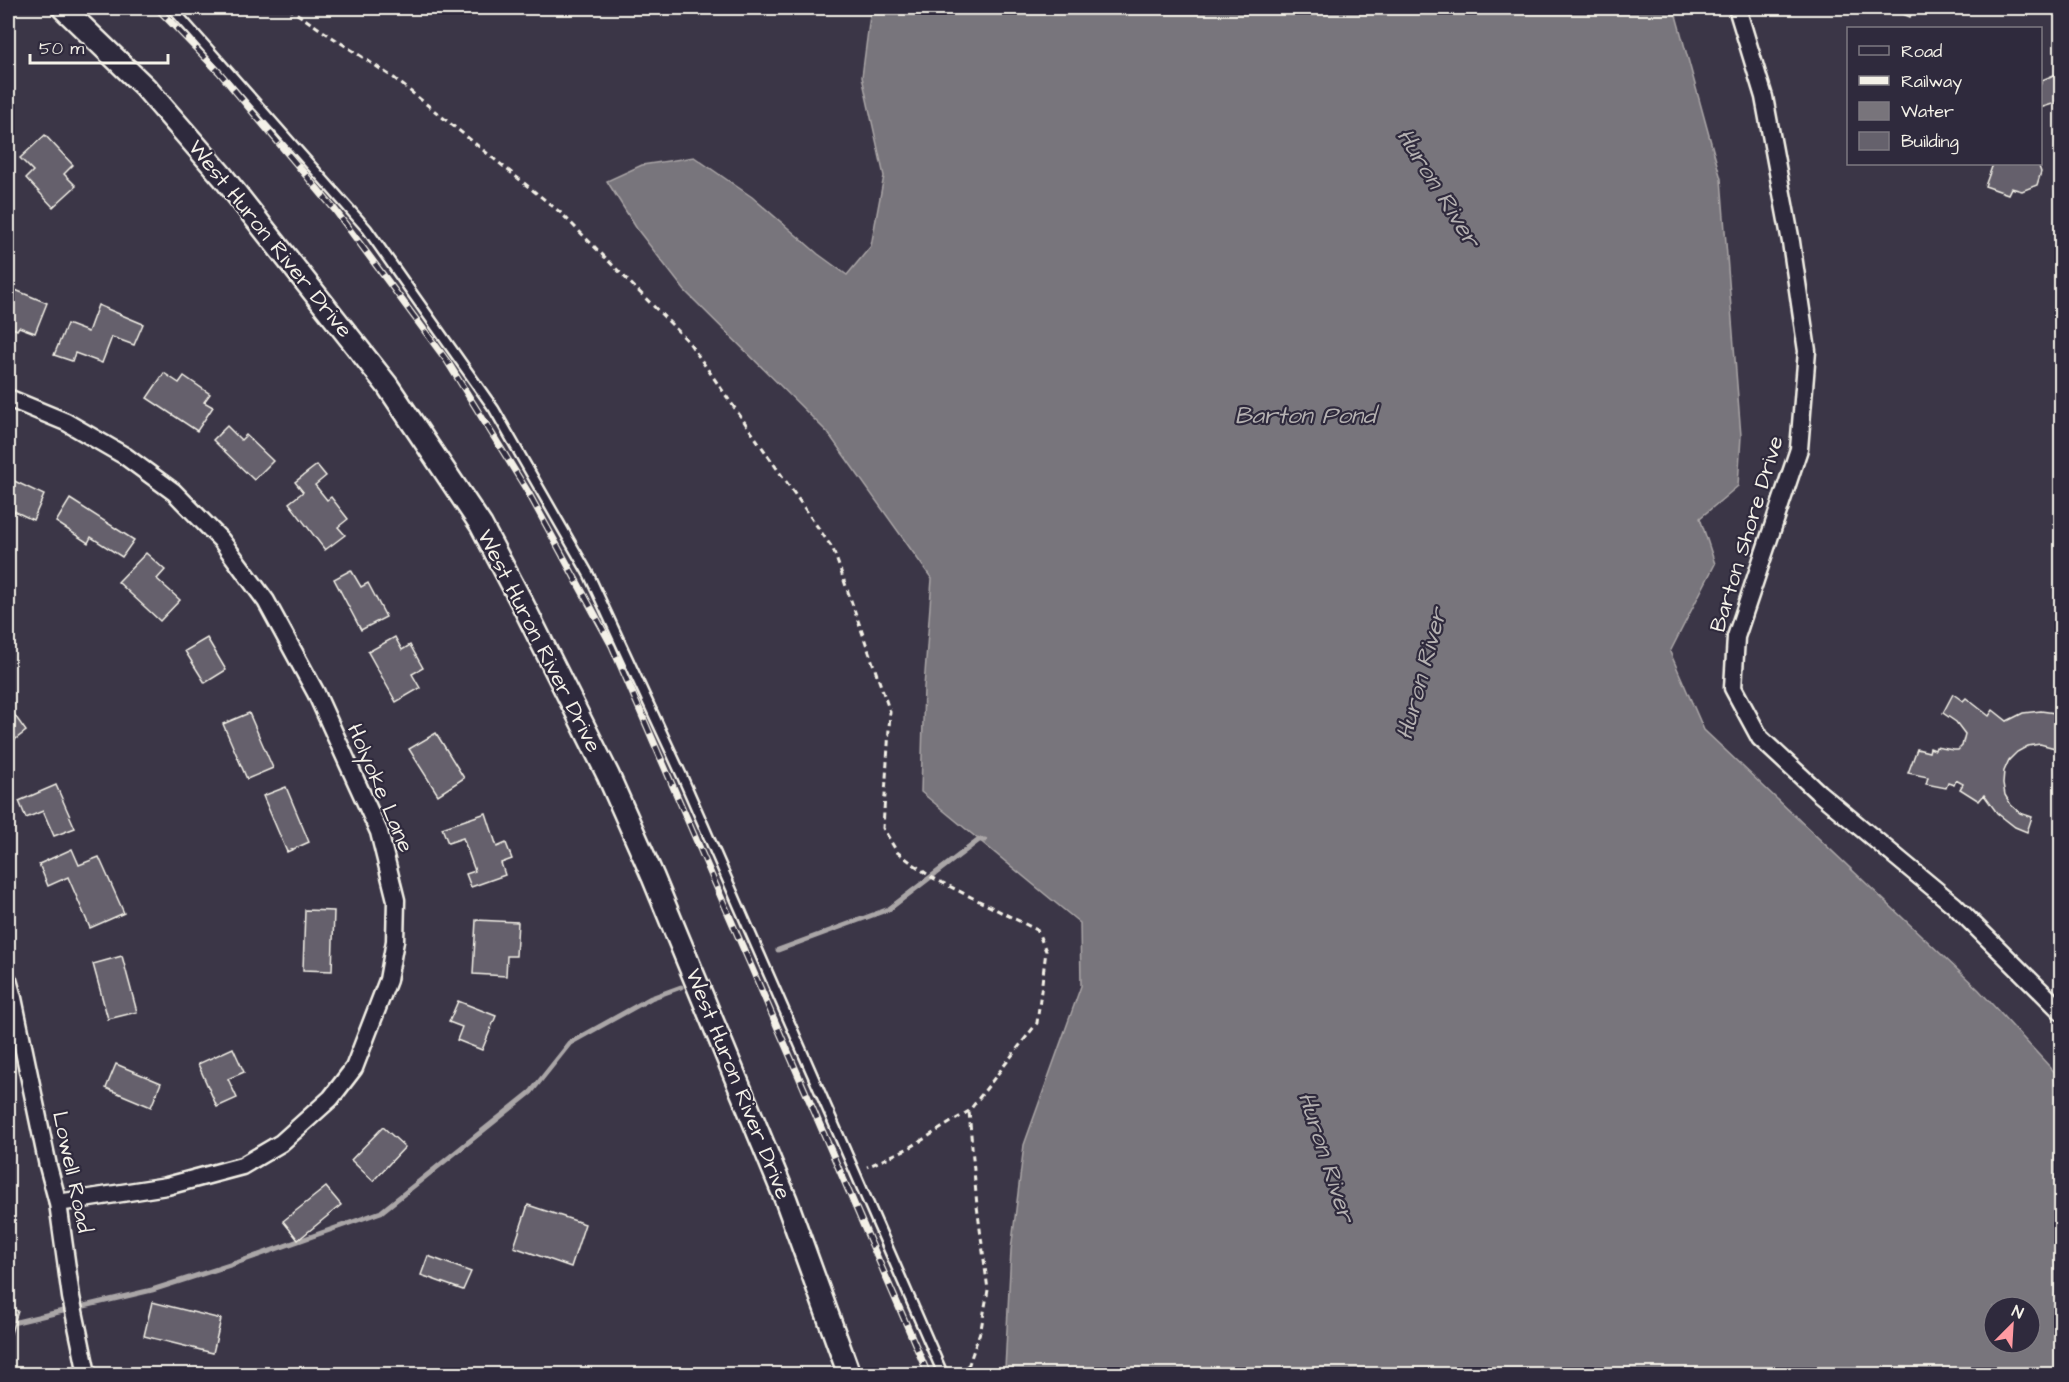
<svg xmlns="http://www.w3.org/2000/svg" width="2069" height="1382" font-family="'Architects Daughter',sans-serif">
	<style>
		.water { fill: #78747b; stroke: #aaa6a7; stroke-width: 1.5; fill-rule: evenodd }
		.lines { fill: none; stroke-linecap: round; stroke-linejoin: round }
		.stream { stroke: #aaa6a7; stroke-width: 5 }
		.building { fill: #65616c; stroke: #f4f1e8; stroke-width: 1.5 }
		.service-casing { stroke: #f4f1e8; stroke-width: 13 }
		.minor-casing { stroke: #f4f1e8; stroke-width: 21 }
		.tertiary-casing { stroke: #f4f1e8; stroke-width: 26 }
		.path { stroke: #f4f1e8; stroke-width: 3; stroke-dasharray: 6 4.5; stroke-linecap: butt }
		.service { stroke: #2f2a3d; stroke-width: 8 }
		.minor { stroke: #2f2a3d; stroke-width: 16 }
		.tertiary { stroke: #2f2a3d; stroke-width: 21 }
		.rail-casing { stroke: #f4f1e8; stroke-width: 7 }
		.rail { stroke: #2f2a3d; stroke-width: 4.5; stroke-dasharray: 14; stroke-linecap: butt }
		.labels { text-anchor: middle; dominant-baseline: central; stroke-width: 4.5; stroke-linejoin: round; paint-order: stroke }
		.street-label { font-size: 22px; fill: #f4f1e8; stroke: #2f2a3d }
		.water-label { font-size: 24px; font-style: italic; fill: #b6b2b2; stroke: #2f2a3d }
	</style>
	<rect width="100%" height="100%" fill="#3b3647"/>
	<filter id="ink" filterUnits="userSpaceOnUse"><feTurbulence type="fractalNoise" baseFrequency=".0167" numOctaves="2"/><feDisplacementMap in="SourceGraphic" scale="12" xChannelSelector="R" yChannelSelector="G"/><feConvolveMatrix kernelMatrix="1 2 1 2 8 2 1 2 1" color-interpolation-filters="sRGB"/></filter>
	<g filter="url(#ink)">
		<path class="water" d="M871,8H1674L1721,179L1741,436L1738,486L1700,518L1715,564L1670,652L1704,730L1979,990L2061,1079V1374H1008L1005,1369L1011,1250L1024,1145L1081,986L1080,923L921,792L924,687L932,579L828,433L685,291L637,229L607,181L642,165L694,157L752,197L818,254L847,275L871,246L884,176L862,77ZM1994,1307H2030V1343H1994Z"/>
		<g class="lines">
			<g class="stream">
				<polyline points="778,950 889,909 979,840 985,840"/>
				<polyline points="8,1324 152,1290 236,1263 381,1212 531,1092 570,1043 651,998 681,987"/>
			</g>
		</g>
		<g class="building">
			<polygon points="1889,8 1914,8 1910,17"/>
			<polygon points="2056,74 2062,76 2062,101 2040,108 2040,86 2042,80"/>
			<polygon points="45,135 73,165 64,174 76,186 53,207 26,178 33,171 20,158"/>
			<polygon points="1993,164 2038,164 2041,172 2037,185 2022,191 2011,188 2008,194 1985,186"/>
			<polygon points="8,287 47,303 35,333 19,327 17,330 8,326"/>
			<polygon points="98,305 143,324 134,345 112,337 102,363 75,353 72,361 54,355 67,324 88,332"/>
			<polygon points="164,373 179,383 184,376 210,394 204,402 213,407 197,431 147,398"/>
			<polygon points="227,426 241,440 246,435 273,461 254,480 213,440"/>
			<polygon points="317,465 326,476 315,485 327,500 331,497 348,519 338,527 345,535 325,550 289,503 303,492 295,482"/>
			<polygon points="8,478 44,495 33,520 14,511 8,523"/>
			<polygon points="70,499 134,540 122,557 91,537 88,543 56,522"/>
			<polygon points="146,553 165,570 157,579 180,600 160,621 118,582"/>
			<polygon points="351,570 361,587 368,583 386,617 361,630 334,579"/>
			<polygon points="395,637 402,650 410,645 423,668 412,674 420,688 396,702 368,652"/>
			<polygon points="207,638 226,670 205,683 185,651"/>
			<polygon points="1953,694 1963,701 1966,698 1989,716 1993,710 2007,721 2023,713 2041,711 2062,714 2055,748 2040,744 2028,746 2017,752 2009,760 2004,771 2003,783 2005,795 2011,805 2020,813 2032,817 2027,832 2015,827 1997,813 1984,795 1979,801 1960,789 1963,784 1956,780 1954,785 1948,783 1946,788 1926,784 1928,777 1908,773 1917,749 1929,752 1930,748 1935,750 1936,747 1953,750 1958,750 1962,746 1965,734 1956,722 1943,713"/>
			<polygon points="8,706 26,731 8,745"/>
			<polygon points="249,713 273,768 247,779 223,724"/>
			<polygon points="436,733 464,778 438,795 409,749"/>
			<polygon points="56,785 75,828 54,836 43,811 26,818 19,801"/>
			<polygon points="286,787 309,842 287,852 263,796"/>
			<polygon points="486,813 497,847 506,843 512,859 501,863 505,875 471,887 466,874 475,871 463,838 448,843 442,828"/>
			<polygon points="72,849 79,865 99,857 124,913 90,928 68,877 48,886 39,864"/>
			<polygon points="305,910 334,911 332,971 303,970"/>
			<polygon points="476,920 518,922 516,956 507,956 506,976 473,974"/>
			<polygon points="122,956 137,1012 108,1019 93,964"/>
			<polygon points="458,1001 496,1016 482,1050 457,1040 462,1027 449,1022"/>
			<polygon points="233,1048 244,1072 228,1079 237,1098 217,1107 198,1064"/>
			<polygon points="116,1064 161,1083 151,1107 106,1088"/>
			<polygon points="383,1127 405,1147 373,1181 351,1160"/>
			<polygon points="326,1187 341,1205 298,1240 283,1221"/>
			<polygon points="528,1205 585,1224 571,1267 514,1247"/>
			<polygon points="428,1256 471,1272 463,1290 421,1275"/>
			<polygon points="152,1302 221,1319 213,1353 144,1336"/>
			<polygon points="8,1308 18,1311 9,1339 8,1339"/>
		</g>
		<g class="lines">
			<g class="service-casing">
				<g id="service">
					<polyline points="172,8 367,229 494,409 589,575 682,776 943,1374"/>
					<polyline points="2059,8 2062,9"/>
				</g>
			</g>
			<g class="minor-casing">
				<g id="minor">
					<polyline points="1737,8 1764,97 1791,242 1807,351 1799,449 1736,637 1733,688 1760,738 1819,793 1954,905 2062,1012"/>
					<polyline points="8,398 66,422 125,456 174,492 221,540 266,601 316,693 379,832 396,900 395,941 388,980 354,1068 331,1098 281,1143 242,1166 167,1186 58,1203"/>
					<polyline points="8,980 13,998 48,1166 58,1203 71,1297 87,1374"/>
				</g>
			</g>
			<g class="tertiary-casing">
				<polyline id="tertiary" points="63,8 145,87 223,177 387,385 481,525 521,601 608,775 653,877 786,1200 849,1374"/>
			</g>
			<g class="path">
				<polyline points="288,8 394,78 561,213 688,341 833,549 890,712 883,828 897,852 931,877 1037,930 1046,951 1037,1023 969,1111 911,1147 867,1167"/>
				<polyline points="960,1374 969,1364 981,1329 988,1290 977,1206 969,1111"/>
			</g>
			<use href="#service" class="service"/>
			<use href="#minor" class="minor"/>
			<use href="#tertiary" class="tertiary"/>
			<g class="rail-casing">
				<polyline id="rail" points="157,8 219,72 335,210 447,361 528,492 612,646 928,1374"/>
			</g>
			<use href="#rail" class="rail"/>
		</g>
	</g>
	<g class="labels">
		<g class="street-label">
			<text transform="translate(270 239) rotate(51)">West Huron River Drive</text>
			<text transform="translate(1747 534) rotate(-73)">Barton Shore Drive</text>
			<text transform="translate(539 641) rotate(63)">West Huron River Drive</text>
			<text transform="translate(380 788) rotate(67)">Holyoke Lane</text>
			<text transform="translate(738 1084) rotate(68)">West Huron River Drive</text>
			<text transform="translate(72 1172) rotate(78)">Lowell Road</text>
		</g>
		<g class="water-label">
			<text transform="translate(1438 188) rotate(58)">Huron River</text>
			<text x="1305" y="416">Barton Pond</text>
			<text transform="translate(1422 674) rotate(-75)">Huron River</text>
			<text transform="translate(1326 1157) rotate(72)">Huron River</text>
		</g>
	</g>
	<rect width="2069" height="1382" fill="none" stroke="#2f2a3d" stroke-width="30"/>
	<rect x="15" y="15" width="2039" height="1352" fill="none" stroke="#f4f1e8" stroke-width="2" filter="url(#ink)"/>
	<rect x="1847" y="27" width="195" height="138" fill="#2f2a3d" stroke="#7e7a81" stroke-width="1.5"/>
	<rect x="1859" y="46" width="30" height="9" fill="#2f2a3d" stroke="#7e7a81" stroke-width="1.5"/>
	<text x="1901" y="57" font-size="18" fill="#f4f1e8">Road</text>
	<rect x="1859" y="76" width="30" height="9" fill="#f4f1e8" stroke="#7e7a81" stroke-width="1.5"/>
	<text x="1901" y="87" font-size="18" fill="#f4f1e8">Railway</text>
	<rect x="1859" y="102" width="30" height="18" fill="#78747b" stroke="#7e7a81" stroke-width="1.5"/>
	<text x="1901" y="117" font-size="18" fill="#f4f1e8">Water</text>
	<rect x="1859" y="132" width="30" height="18" fill="#65616c" stroke="#7e7a81" stroke-width="1.5"/>
	<text x="1901" y="147" font-size="18" fill="#f4f1e8">Building</text>
	<g transform="translate(2012 1325) rotate(24)"><circle r="28" fill="#2f2a3d" stroke="#7e7a81" stroke-width="1.5"/>
	<path d="M0-4.5L10 22L0 15L-10 22Z" fill="#ff9aa2"/>
	<text y="-9" font-size="16" font-weight="bold" text-anchor="middle" fill="#f4f1e8">N</text>
	</g>
	<path d="M30 54v9h138v-9" fill="none" stroke="#f4f1e8" stroke-width="3"/>
	<text x="39" y="54" font-size="18" fill="#f4f1e8" stroke="#2f2a3d" stroke-width="4.5" paint-order="stroke">50 m</text>
</svg>
